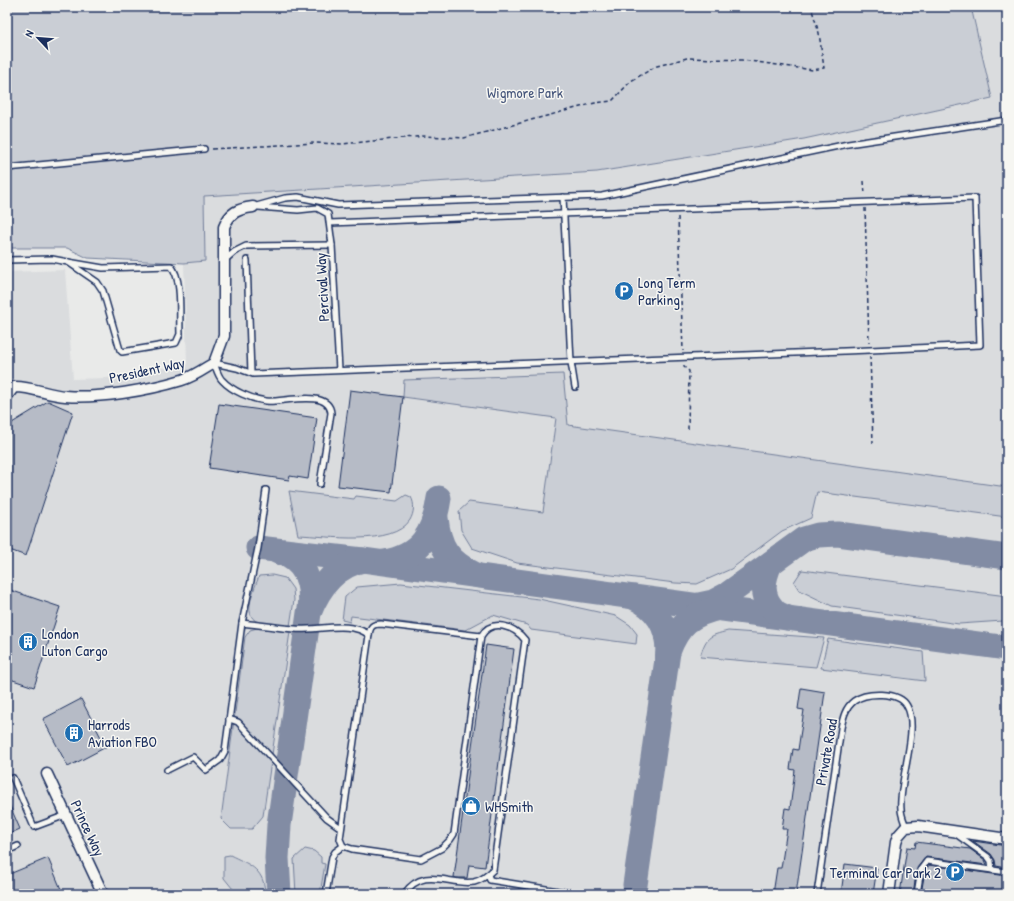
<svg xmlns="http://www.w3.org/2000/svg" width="1014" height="901" font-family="'Patrick Hand',sans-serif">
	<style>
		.built { fill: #dadcde }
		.green { fill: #caced5; stroke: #727e9a }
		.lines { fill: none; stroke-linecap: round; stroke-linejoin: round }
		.taxiway { stroke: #828ca4; stroke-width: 25 }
		.building { fill: #b6bbc6; stroke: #1b2f5e }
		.lane-casing { stroke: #1b2f5e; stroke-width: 8 }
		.street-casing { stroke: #1b2f5e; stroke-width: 13 }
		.path { stroke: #1b2f5e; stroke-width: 1.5; stroke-dasharray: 4 3; stroke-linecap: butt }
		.lane { stroke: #f6f6f2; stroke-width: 5 }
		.street { stroke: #f6f6f2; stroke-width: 10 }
		.labels { text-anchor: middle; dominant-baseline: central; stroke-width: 3; stroke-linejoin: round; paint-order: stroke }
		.park-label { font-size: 15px; fill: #47577c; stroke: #f6f6f2 }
		.poi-label { font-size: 15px; fill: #1b2f5e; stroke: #f6f6f2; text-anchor: start }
		.street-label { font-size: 15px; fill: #1b2f5e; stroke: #f6f6f2 }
	</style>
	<rect width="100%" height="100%" fill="#e9eae9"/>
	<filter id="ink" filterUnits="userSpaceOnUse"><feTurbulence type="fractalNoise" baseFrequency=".025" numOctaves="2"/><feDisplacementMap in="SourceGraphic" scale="8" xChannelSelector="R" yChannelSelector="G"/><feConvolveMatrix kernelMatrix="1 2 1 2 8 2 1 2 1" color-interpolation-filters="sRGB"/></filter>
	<g filter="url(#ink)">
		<polygon class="built" points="971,7 1007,7 1007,894 210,894 205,887 191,894 109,894 86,850 51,794 96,894 7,894 7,272 65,270 73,379 107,378 187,364 184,263 205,261 204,196 597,172 804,139 991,98"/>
		<g class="green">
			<polygon points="7,7 971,7 992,98 804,139 597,172 204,196 205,261 184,263 88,258 67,248 7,248"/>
			<polygon points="563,374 568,425 1007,487 1007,517 817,492 811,518 782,531 731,569 697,584 675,583 517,563 472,548 461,530 459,511 469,502 543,512 556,418 403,397 404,380"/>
			<path d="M289,491L354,499L356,496L397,501L406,495L411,497C415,504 414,513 410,520C393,547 327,536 298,535Z"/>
			<polygon points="802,570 1007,596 1007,618 1003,621 959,624 832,606 799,590 794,582"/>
			<path d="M272,575L285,578L293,589L294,600L290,626C280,625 267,625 258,622C241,615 255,588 259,576Z"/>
			<polygon points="401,583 539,599 616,616 630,625 637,634 636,644 531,630 527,625 493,615 465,630 351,616 350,622 342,620 345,597 357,587"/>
			<polygon points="257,628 290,632 263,816 252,829 231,829 221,819 245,637 250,630"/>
			<path d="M728,631L824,638L816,667L700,657C706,637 708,636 728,631Z"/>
			<polygon points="828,639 923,652 925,681 821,668"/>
			<polygon points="305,849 314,851 321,857 321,863 325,864 320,894 296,894 294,859"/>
			<path d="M230,855C248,864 263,868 265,891H268V894H237L224,878V856Z"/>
		</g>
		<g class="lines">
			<g class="taxiway">
				<path d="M436,518C439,547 448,561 474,574"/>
				<polyline points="258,548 363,560 1007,648"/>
				<path d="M278,552C306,560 313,583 310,610"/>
				<path d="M384,562C421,556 434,533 439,498"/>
				<path d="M770,564C763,580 760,596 774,610C777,614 784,616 788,618"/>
				<path d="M633,597C657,608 668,626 668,652L635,885"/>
				<polyline points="699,605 713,602 728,594 804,539 818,535 838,534 1007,557"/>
				<path d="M668,652C678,625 691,614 719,608"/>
				<path d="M279,894L277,858L279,825L309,613C319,587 335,566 363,560"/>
			</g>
		</g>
		<g class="building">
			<polygon points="350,390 403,397 391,492 338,486"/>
			<polygon points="48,401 73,412 26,556 7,549 7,426"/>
			<polygon points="219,404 317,418 308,479 290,476 289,480 209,468"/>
			<polygon points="7,589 60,607 34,687 7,678"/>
			<polygon points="486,645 514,649 485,867 469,865 467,878 456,878 454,877"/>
			<polygon points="801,688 825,692 796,894 773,894 777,868 781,868 787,829 782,829 785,808 790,809 795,770 790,769 793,749 798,750 804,710 798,709"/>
			<polygon points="81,699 106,747 68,767 43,719"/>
			<polygon points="7,799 20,829 7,835"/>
			<polygon points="973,841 1007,846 1007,868 996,866 995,860 991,854"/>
			<polygon points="916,842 970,849 985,860 987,865 926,857 917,868 913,894 900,894 907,847 915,848"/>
			<polygon points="48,858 63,894 7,894 7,875"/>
			<polygon points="845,864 877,868 873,894 841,894"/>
			<polygon points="929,865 1007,876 1007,894 921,894 925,871"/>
		</g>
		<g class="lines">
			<g class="lane-casing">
				<g id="lane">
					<polyline points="7,168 204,149"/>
					<polyline points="563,197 571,362 575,387"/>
					<polyline points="253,207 285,198 298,197 338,205 602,196 848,144 1007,120"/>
					<polyline points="258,207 298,210 317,208 328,214 332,245 339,370"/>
					<polyline points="7,260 52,259 68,262"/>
					<polyline points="225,260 234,252 246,246 332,245"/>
					<polyline points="247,260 251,373"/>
					<path d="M68,262L103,268L171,266C183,279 179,316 180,334L176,343L122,352L120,350L103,291L97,282Z"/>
					<polyline points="214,363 237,368 253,374 870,350 980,345 975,198 330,223"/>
					<path d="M214,363C216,368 218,376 222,380C232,391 251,399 266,401C282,403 329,388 331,413L320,484"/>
					<path d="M242,623C260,625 278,628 295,629C316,631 352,620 369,635L340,839L343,846L352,849L421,859L442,848L450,840L454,834L481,636C492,618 514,626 525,640L493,870C487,876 482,880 474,882C449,886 424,865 404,894"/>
					<path d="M369,635C370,626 373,624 381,624L481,636"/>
					<polyline points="229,719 238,722 327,818 341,828"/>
					<polyline points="167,770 193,757 206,770 220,760 225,751 242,623 258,548 266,490"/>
					<polyline points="13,778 34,827 66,815"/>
					<polyline points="956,834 988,857 991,861 992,870"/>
					<polyline points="7,851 18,846"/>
					<polyline points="488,875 490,880 577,894"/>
					<polyline points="326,894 332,857 335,852 343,846"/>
					<path d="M817,894L841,728C843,718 845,708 854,701C866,692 899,691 907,706C920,729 898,783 901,809C901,815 904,821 906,827"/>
					<polyline points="917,894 921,869 927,861 1007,872"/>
				</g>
			</g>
			<g class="street-casing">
				<g id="street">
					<path d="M7,396L14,387C30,386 48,395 65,396C98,399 149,390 182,380C193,377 204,369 214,363L224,336V227C230,212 238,209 253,207"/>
					<polyline points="47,774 103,894"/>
					<polyline points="889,894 896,842 898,836 906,827 918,826 1007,839"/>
				</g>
			</g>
			<g class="path">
				<polyline points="212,149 314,143 342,144 425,136 464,138 595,103 612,101 631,81 657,66 687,58 742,60 813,70 824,68 819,33 811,7"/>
				<polyline points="864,181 865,195"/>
				<polyline points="865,208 869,343"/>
				<polyline points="678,217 683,351"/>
				<polyline points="870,356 873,443"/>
				<polyline points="684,365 684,367 689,371 688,429"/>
			</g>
			<use href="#lane" class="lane"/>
			<use href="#street" class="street"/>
		</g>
	</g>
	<defs>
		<g id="parking-disc" transform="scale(1)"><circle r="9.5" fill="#1f6fb2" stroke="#f6f6f2"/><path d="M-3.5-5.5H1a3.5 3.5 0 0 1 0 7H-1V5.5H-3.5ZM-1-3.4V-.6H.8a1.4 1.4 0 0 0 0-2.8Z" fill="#fff"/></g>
		<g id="building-disc" transform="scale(1)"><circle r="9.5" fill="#1f6fb2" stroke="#f6f6f2"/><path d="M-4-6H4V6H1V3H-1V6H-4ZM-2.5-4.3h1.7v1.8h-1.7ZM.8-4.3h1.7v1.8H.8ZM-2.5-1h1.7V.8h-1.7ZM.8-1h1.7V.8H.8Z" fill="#fff"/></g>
		<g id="shop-disc" transform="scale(1)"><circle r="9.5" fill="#1f6fb2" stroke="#f6f6f2"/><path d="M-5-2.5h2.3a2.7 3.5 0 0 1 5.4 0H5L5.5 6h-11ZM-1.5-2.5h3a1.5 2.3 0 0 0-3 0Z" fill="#fff"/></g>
	</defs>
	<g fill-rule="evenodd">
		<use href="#parking-disc" x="624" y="291"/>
		<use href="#building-disc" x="28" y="642"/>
		<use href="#building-disc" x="74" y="733"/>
		<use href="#shop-disc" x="471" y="806"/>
		<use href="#parking-disc" x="955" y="872"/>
	</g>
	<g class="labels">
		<g class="park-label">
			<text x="525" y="92">Wigmore Park</text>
		</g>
		<g class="poi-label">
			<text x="638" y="282">Long Term<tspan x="638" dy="17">Parking</tspan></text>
			<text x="42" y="633">London<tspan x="42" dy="17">Luton Cargo</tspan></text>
			<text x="88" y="724">Harrods<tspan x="88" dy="17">Aviation FBO</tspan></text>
			<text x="485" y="806">WHSmith</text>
			<text x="941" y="872" text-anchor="end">Terminal Car Park 2</text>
		</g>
		<g class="street-label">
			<text transform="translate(322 287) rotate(-93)">Percival Way</text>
			<text transform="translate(147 370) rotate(-12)">President Way</text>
			<text transform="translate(826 752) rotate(-80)">Private Road</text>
			<text transform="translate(88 828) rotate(65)">Prince Way</text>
		</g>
	</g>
	<rect width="1014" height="901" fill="none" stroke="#f6f6f2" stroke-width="24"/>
	<rect x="12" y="12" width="990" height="877" fill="none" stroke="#1b2f5e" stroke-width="1.5" filter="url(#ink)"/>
	<g transform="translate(38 38) rotate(296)" stroke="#f6f6f2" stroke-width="3" paint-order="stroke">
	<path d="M0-3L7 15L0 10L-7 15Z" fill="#1b2f5e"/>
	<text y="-6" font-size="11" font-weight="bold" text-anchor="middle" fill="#1b2f5e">N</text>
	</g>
</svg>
